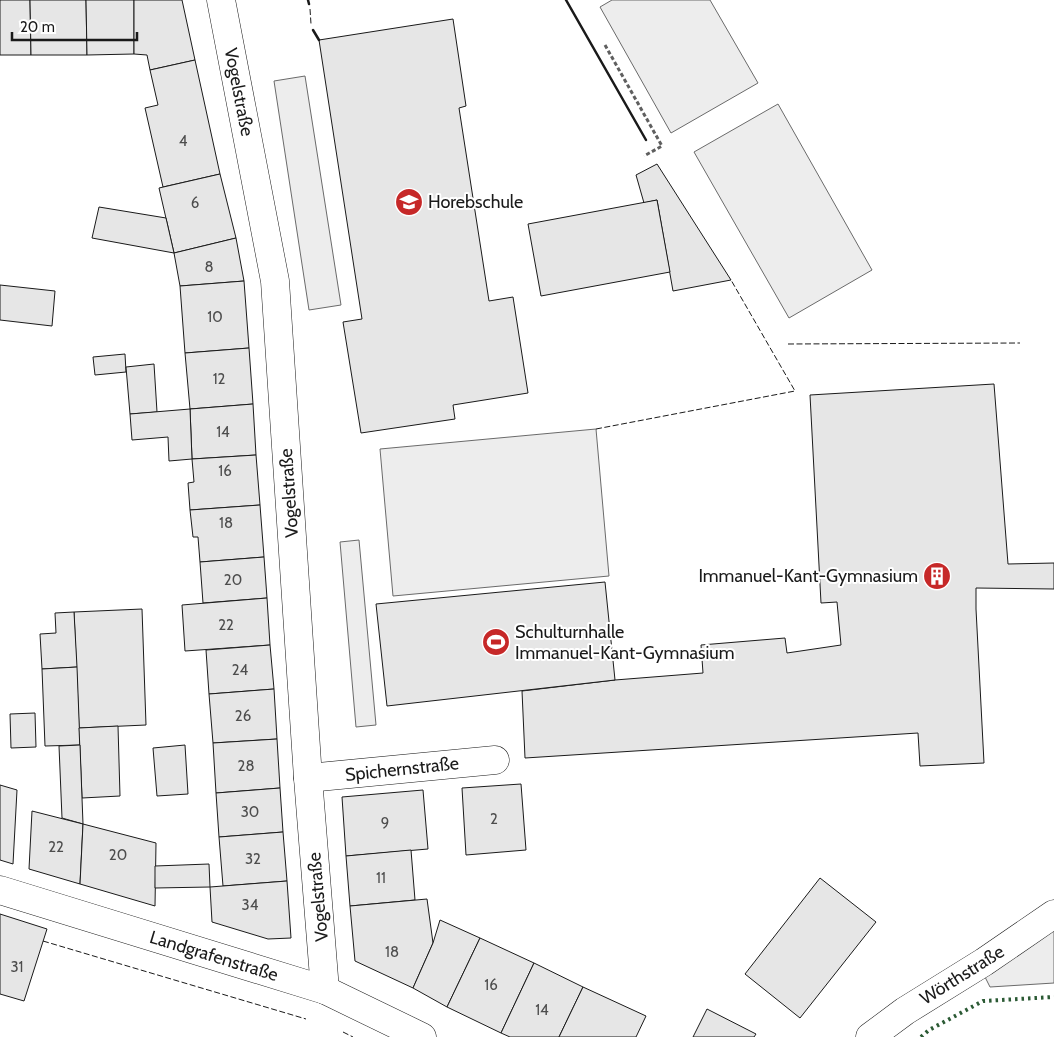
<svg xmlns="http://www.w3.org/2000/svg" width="1054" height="1037" font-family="Cabin,sans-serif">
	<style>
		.built { fill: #ededed; stroke: #6a6a6a }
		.building { fill: #e6e6e6; stroke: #1a1a1a }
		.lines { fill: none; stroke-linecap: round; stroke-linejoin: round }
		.minor-casing { stroke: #1a1a1a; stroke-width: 29 }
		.path { stroke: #5f5f5f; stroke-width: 3; stroke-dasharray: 4 2.5; stroke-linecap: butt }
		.minor { stroke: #fff; stroke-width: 28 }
		.hedge { stroke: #2b5a34; stroke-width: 4; stroke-dasharray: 2.5 4; stroke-linecap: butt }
		.fence { stroke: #1a1a1a; stroke-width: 1; stroke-dasharray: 6 2.5; stroke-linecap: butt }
		.wall { stroke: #1a1a1a; stroke-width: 2.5 }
		.labels { text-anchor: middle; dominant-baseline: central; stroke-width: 4; stroke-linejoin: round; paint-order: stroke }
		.number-label { font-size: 15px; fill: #4d4d4d }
		.street-label { font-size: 18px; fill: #1a1a1a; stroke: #fff }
		.poi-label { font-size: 18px; fill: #1a1a1a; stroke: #fff; text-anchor: start }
	</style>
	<rect width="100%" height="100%" fill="#fff"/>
	<g class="built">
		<polygon points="612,0 710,0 758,83 671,133 600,7"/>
		<polygon points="305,76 341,305 309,310 274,81"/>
		<polygon points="778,104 872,270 789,318 694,152"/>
		<polygon points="596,429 609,576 393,596 380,449"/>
		<polygon points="359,540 376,725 356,727 340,542"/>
		<polygon points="1054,928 1054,983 990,987 985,977"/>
	</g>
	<g class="building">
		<polygon points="0,0 30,0 31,55 0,55"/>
		<polygon points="30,0 86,0 87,55 31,55"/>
		<polygon points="86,0 134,0 134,54 87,55"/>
		<polygon points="134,0 182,0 195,60 150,70 147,55 134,54"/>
		<polygon points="453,19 466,106 459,108 489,301 513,297 528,393 453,405 455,419 361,433 343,322 362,319 319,40"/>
		<polygon points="195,60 220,174 163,187 145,108 158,105 150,70"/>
		<polygon points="657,164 731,280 673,291 657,200 644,203 636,175"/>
		<polygon points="220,174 236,238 174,253 159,188"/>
		<polygon points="657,200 670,272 541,296 528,224"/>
		<polygon points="99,207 166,218 174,253 92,238"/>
		<polygon points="236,238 244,281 180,286 174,253"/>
		<polygon points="244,281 249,348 185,353 180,286"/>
		<polygon points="0,285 55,291 52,326 0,320"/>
		<polygon points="249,348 253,404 190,409 185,353"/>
		<polygon points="125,354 126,372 95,375 93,357"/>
		<polygon points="154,364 157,412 130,414 126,367"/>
		<polygon points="994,384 1008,564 1054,563 1054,589 976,588 976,609 984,763 920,766 918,733 525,758 522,691 615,680 703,673 701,645 785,638 787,653 841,645 837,602 821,603 810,395"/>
		<polygon points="253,404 256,455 192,459 190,409"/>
		<polygon points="190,409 192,459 169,461 168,437 132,440 130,414"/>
		<polygon points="256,455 260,505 190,510 188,483 194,482 192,459"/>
		<polygon points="260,505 264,557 200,562 198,537 193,537 190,510"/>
		<polygon points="264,557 267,598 203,603 200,562"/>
		<polygon points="605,582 615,680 387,706 376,604"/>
		<polygon points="267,598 270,645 185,651 182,605"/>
		<polygon points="142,609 146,725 79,728 74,612"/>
		<polygon points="74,612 77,667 42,669 40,634 56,633 55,613"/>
		<polygon points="270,645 274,689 209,694 206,650"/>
		<polygon points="77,667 80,745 45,746 42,669"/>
		<polygon points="274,689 277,739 213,743 209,694"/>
		<polygon points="35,713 36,747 11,748 10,714"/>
		<polygon points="118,726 120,796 82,798 79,728"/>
		<polygon points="277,739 280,788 216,793 213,743"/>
		<polygon points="80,745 82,798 83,824 62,818 59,746"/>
		<polygon points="185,745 188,794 157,796 153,748"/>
		<polygon points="521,784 526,850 466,855 462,788"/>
		<polygon points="0,785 17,790 13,864 0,860"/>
		<polygon points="280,788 283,832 219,837 216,793"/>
		<polygon points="423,790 428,849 346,856 342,797"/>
		<polygon points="32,811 83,824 80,884 29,869"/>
		<polygon points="83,824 156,843 155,906 80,884"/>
		<polygon points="283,832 287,881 223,886 219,837"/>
		<polygon points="411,850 415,900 350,906 346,856"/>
		<polygon points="209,864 210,887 155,888 155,866"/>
		<polygon points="820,878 876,922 800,1018 745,974"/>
		<polygon points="287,881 291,938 268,939 212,922 210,887"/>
		<polygon points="427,899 433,943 413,988 355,961 350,906"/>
		<polygon points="0,914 47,929 24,1001 0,994"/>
		<polygon points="440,920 480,938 447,1007 413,988 433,943"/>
		<polygon points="480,938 534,963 501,1033 447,1007"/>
		<polygon points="534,963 583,987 559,1037 510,1037 501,1033"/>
		<polygon points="583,987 646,1016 636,1037 559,1037"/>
		<polygon points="707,1009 756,1034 754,1037 693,1037"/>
	</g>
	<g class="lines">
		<g class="minor-casing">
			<g id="minor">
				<polyline points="221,0 275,281 308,778 325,990"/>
				<polyline points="308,778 495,760"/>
				<polyline points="0,890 325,990 422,1037"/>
				<polyline points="870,1037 905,1011 984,962 1054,914"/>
			</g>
		</g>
		<polyline class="path" points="605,45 662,146 644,156"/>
		<use href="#minor" class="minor"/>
		<polyline class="hedge" points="921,1037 929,1030 983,1001 1054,997"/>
		<g class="fence">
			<polyline points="310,9 311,24"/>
			<polyline points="788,344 1020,343"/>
			<polyline points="596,429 795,391 731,280"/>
			<polyline points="43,941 306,1019"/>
			<polyline points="343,1032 353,1037"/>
		</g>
		<g class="wall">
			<polyline points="308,0 309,4"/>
			<polyline points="566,0 646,140"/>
			<polyline points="313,30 319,40"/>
		</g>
	</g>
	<defs>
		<g id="school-disc" transform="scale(1.4375)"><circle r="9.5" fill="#c62828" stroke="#fff"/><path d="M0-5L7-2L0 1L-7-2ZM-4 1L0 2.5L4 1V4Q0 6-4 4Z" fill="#fff"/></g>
		<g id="building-disc" transform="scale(1.4375)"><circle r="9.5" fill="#c62828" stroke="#fff"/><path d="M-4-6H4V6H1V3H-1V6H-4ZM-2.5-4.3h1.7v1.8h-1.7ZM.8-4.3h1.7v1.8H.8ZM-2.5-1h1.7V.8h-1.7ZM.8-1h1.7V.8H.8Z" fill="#fff"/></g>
		<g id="stadium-disc" transform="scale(1.4375)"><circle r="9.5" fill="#c62828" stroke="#fff"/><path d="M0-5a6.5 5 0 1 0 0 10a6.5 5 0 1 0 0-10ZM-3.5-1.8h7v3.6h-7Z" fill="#fff"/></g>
	</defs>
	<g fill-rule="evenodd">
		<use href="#school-disc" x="409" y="202"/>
		<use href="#building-disc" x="937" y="576"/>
		<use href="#stadium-disc" x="496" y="642"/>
	</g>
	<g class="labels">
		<g class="number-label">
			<text x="183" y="141">4</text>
			<text x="195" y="203">6</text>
			<text x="209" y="267">8</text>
			<text x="215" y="317">10</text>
			<text x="219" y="379">12</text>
			<text x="223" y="432">14</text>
			<text x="225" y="471">16</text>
			<text x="226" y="523">18</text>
			<text x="233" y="580">20</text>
			<text x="226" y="625">22</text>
			<text x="240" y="670">24</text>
			<text x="243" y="716">26</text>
			<text x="246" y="766">28</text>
			<text x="250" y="812">30</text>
			<text x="494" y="819">2</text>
			<text x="385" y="823">9</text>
			<text x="56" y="847">22</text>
			<text x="118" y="855">20</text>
			<text x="253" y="859">32</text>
			<text x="381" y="878">11</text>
			<text x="250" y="905">34</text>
			<text x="392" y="952">18</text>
			<text x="17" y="967">31</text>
			<text x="491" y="985">16</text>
			<text x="542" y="1010">14</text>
		</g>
		<g class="street-label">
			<text transform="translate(239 92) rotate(79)">Vogelstraße</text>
			<text transform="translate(289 493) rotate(-94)">Vogelstraße</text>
			<text transform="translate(402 769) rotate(-6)">Spichernstraße</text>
			<text transform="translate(318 897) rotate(-95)">Vogelstraße</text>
			<text transform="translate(214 956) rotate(17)">Landgrafenstraße</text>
			<text transform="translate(962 975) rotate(-32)">Wörthstraße</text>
		</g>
		<g class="poi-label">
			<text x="428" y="202">Horebschule</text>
			<text x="918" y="576" text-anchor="end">Immanuel-Kant-Gymnasium</text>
			<text x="515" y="632">Schulturnhalle<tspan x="515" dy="21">Immanuel-Kant-Gymnasium</tspan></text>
		</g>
	</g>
	<path d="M12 32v8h125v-8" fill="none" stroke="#1a1a1a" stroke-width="2.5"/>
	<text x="20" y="32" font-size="15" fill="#1a1a1a" stroke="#ffffff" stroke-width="4" paint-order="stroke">20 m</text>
</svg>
